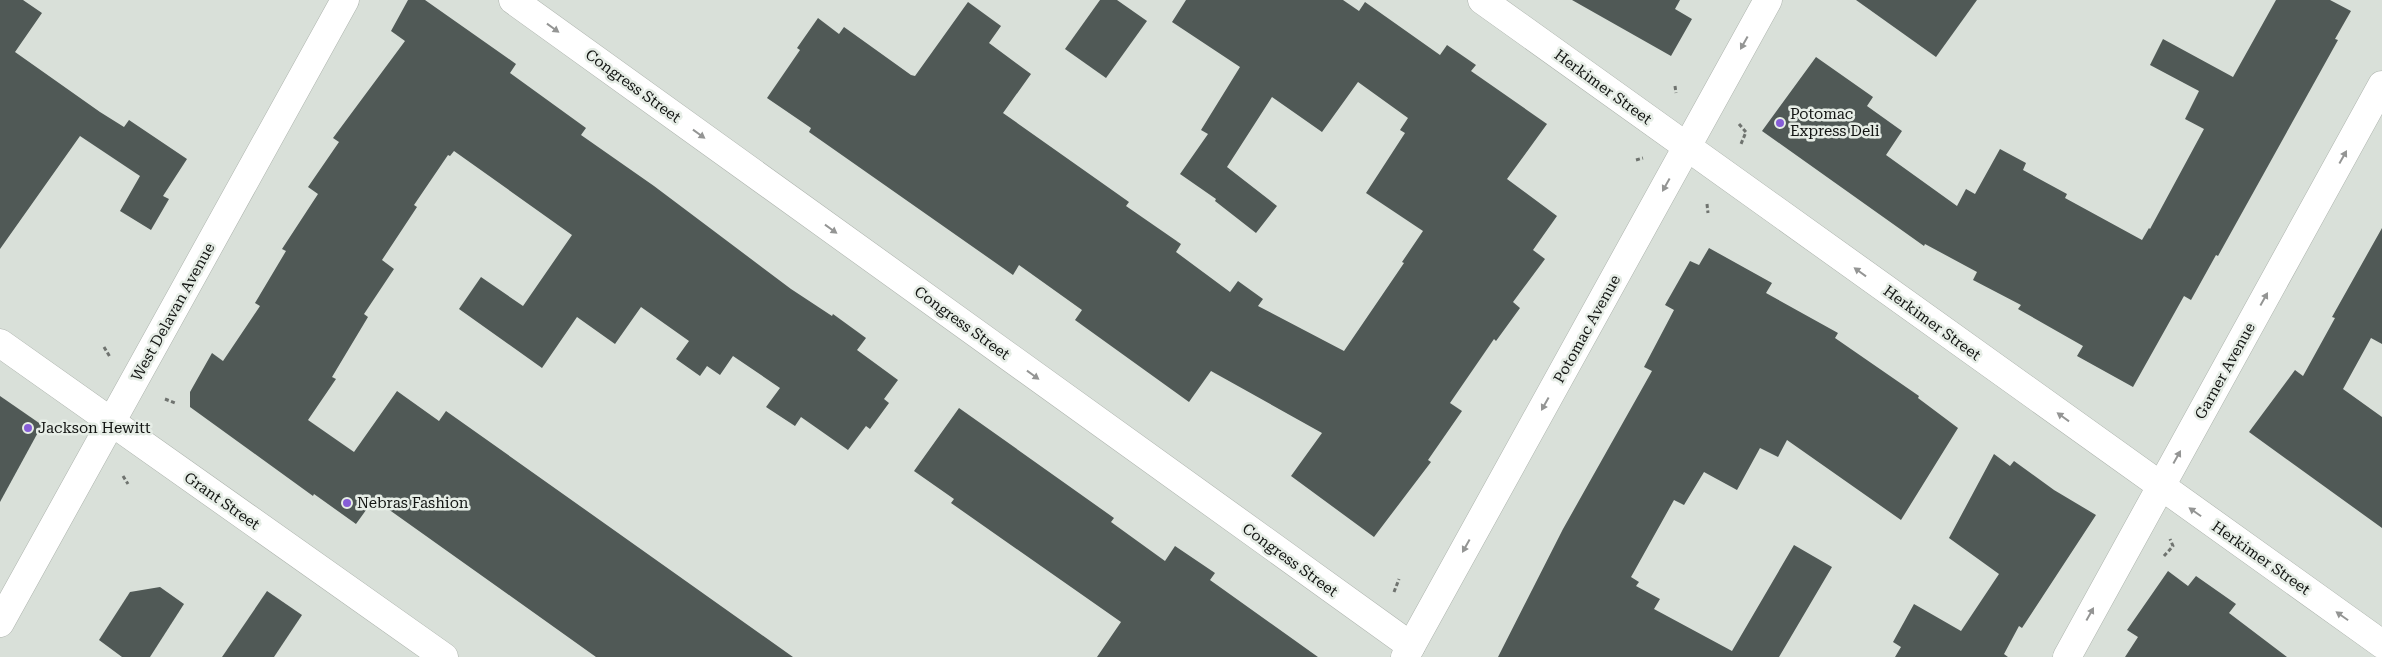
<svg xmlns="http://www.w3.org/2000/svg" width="2382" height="657" font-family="'Roboto Serif',serif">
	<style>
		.building { fill: #505956 }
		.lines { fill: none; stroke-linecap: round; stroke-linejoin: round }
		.minor-casing { stroke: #adb3ad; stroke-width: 29 }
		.tertiary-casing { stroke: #adb3ad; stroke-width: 29 }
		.path { stroke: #6f736f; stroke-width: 3; stroke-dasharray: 4 2.5; stroke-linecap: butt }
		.minor { stroke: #fff; stroke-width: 28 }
		.tertiary { stroke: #fff; stroke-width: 28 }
		.oneway { fill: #949594 }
		.poi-dot { fill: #865dd7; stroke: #e6ede6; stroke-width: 2 }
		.labels { text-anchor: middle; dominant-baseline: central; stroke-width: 5; stroke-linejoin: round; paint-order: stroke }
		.street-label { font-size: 15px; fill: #121412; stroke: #e6ede6 }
		.poi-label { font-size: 15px; fill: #121412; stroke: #e6ede6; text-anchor: start }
	</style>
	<rect width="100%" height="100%" fill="#d9e0d9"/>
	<g class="building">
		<polygon points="0,0 23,0 42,13 15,52 100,112 124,127 129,120 187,159 163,196 169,199 151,230 120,211 140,176 80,136 0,249"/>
		<polygon points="408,0 425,0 516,64 510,73 586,128 581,135 654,186 791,289 832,316 833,314 866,338 857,350 898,380 884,399 889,403 870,429 866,426 848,450 801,417 795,426 766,407 780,388 733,356 720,375 707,366 700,376 676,359 689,341 641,307 615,344 577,317 542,368 459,309 481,277 523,306 572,235 454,151 450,156 448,155 414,205 417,207 382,260 394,269 364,314 368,317 332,377 336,379 308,420 354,452 397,391 439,421 446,411 793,657 596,657 374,499 356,524 314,494 313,496 190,407 190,392 212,353 223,361 260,306 255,303 286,251 282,249 318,194 308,187 339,142 333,138 405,41 391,31"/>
		<polygon points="1100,0 1117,0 1147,21 1106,78 1065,49"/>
		<polygon points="1186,0 1343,0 1359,11 1365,2 1440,55 1447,45 1476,65 1471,71 1547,124 1507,179 1557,216 1533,250 1545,259 1513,302 1520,308 1496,341 1494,339 1450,403 1462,411 1428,460 1431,462 1374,537 1291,476 1322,433 1211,371 1189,402 1075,320 1082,310 1019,265 1013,275 809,132 811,128 767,98 800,50 797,48 818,18 839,34 844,27 911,75 915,76 968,2 1001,26 989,43 1031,74 1003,113 1129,202 1126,206 1181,244 1176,252 1230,292 1238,281 1263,299 1258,306 1344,351 1404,263 1402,262 1423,231 1366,193 1405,133 1400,130 1408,118 1358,82 1322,132 1272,97 1227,167 1277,206 1256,233 1215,201 1216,199 1180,174 1208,134 1201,130 1240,67 1172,22"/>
		<polygon points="1572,0 1680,0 1675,9 1692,19 1671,56"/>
		<polygon points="1856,0 1977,0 1936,57"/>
		<polygon points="2276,0 2330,0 2351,11 2335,39 2338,40 2218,256 2216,255 2191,300 2184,296 2133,387 2077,356 2083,346 2018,309 2021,305 1973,280 1977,272 1925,244 1924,246 1762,131 1816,57 1873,97 1867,106 1902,131 1886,155 1957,206 1966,189 1975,194 2000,149 2026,163 2023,170 2067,194 2065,198 2142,240 2149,228 2150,229 2204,129 2185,119 2199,91 2150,65 2163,39 2233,77"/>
		<polygon points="2382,228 2382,344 2371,338 2343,389 2382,417 2382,528 2249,432 2295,370 2303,376 2335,318 2332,317"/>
		<polygon points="1709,248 1772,283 1766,293 1838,333 1835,338 1919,396 1918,398 1958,428 1901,520 1787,440 1778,457 1760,448 1737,490 1704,472 1684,505 1674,500 1631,577 1639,582 1636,586 1660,599 1654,609 1732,651 1794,545 1832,567 1779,657 1498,657 1563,529 1652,371 1644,367 1674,310 1665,305 1690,261 1699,265"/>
		<polygon points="0,396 42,425 0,502"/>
		<polygon points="959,408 1114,518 1111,522 1165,561 1175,546 1215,573 1210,580 1318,657 1097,657 1121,622 951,503 954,499 914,471"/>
		<polygon points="1994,454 2010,466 2014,461 2054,490 2096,515 2022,628 2019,626 2004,654 2008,657 1895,657 1901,647 1893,642 1914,604 1961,631 1999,574 1949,538"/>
		<polygon points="2168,571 2188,586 2196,576 2236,604 2229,613 2287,657 2125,657 2138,637 2127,630"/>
		<polygon points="160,587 184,604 150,657 122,657 99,640 130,592"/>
		<polygon points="267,591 302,615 274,657 222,657"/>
	</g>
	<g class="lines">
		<g class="minor-casing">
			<g id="minor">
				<polyline points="513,0 1411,646"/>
				<polyline points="1482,0 2382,644"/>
				<polyline points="1405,657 1768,0"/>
				<polyline points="2067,657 2382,85"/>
			</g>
		</g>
		<g class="tertiary-casing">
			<g id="tertiary">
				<polyline points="0,343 444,657"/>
				<polyline points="0,623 345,0"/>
			</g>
		</g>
		<g class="path">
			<polyline points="1675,86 1676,93"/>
			<polyline points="1739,124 1746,132 1741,144"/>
			<polyline points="1636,160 1643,158"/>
			<polyline points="1707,204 1708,213"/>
			<polyline points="104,347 110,357"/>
			<polyline points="165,399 175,403"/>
			<polyline points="123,476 128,484"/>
			<polyline points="2164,556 2173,546 2170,539"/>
			<polyline points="1394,592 1399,579"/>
		</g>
		<use href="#minor" class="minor"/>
		<use href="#tertiary" class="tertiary"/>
	</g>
	<defs><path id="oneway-solid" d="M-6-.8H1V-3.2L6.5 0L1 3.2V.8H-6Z" transform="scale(1.25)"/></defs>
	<g class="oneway">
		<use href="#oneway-solid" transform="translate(553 28) rotate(36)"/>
		<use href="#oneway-solid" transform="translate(1744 43) rotate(119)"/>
		<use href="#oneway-solid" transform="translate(699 134) rotate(36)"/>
		<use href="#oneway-solid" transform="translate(2343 157) rotate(-61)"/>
		<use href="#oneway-solid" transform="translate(1666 185) rotate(119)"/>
		<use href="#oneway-solid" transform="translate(831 229) rotate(36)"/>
		<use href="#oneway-solid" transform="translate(1860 272) rotate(-144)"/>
		<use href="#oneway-solid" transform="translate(2264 299) rotate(-61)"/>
		<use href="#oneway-solid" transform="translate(1033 375) rotate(36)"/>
		<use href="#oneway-solid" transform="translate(1545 404) rotate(119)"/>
		<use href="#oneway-solid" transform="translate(2063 417) rotate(-144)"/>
		<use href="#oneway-solid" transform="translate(2177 457) rotate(-61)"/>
		<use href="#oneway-solid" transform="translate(2195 512) rotate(-145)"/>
		<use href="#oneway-solid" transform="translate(1466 546) rotate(119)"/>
		<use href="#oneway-solid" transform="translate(2090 614) rotate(-61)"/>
		<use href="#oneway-solid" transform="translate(2342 616) rotate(-145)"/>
	</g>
	<g class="poi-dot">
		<circle cx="1780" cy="123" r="5"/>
		<circle cx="28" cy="428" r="5"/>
		<circle cx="347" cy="503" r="5"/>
	</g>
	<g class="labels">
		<g class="street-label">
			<text transform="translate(633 86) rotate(36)">Congress Street</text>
			<text transform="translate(1603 87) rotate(36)">Herkimer Street</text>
			<text transform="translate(173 312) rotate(-61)">West Delavan Avenue</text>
			<text transform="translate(962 323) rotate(36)">Congress Street</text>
			<text transform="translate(1932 323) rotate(36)">Herkimer Street</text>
			<text transform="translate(1587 329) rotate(-61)">Potomac Avenue</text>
			<text transform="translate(2225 371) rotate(-61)">Garner Avenue</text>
			<text transform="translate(222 501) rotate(35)">Grant Street</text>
			<text transform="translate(2261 558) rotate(35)">Herkimer Street</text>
			<text transform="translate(1290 560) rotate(36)">Congress Street</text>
		</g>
		<g class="poi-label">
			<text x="1790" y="114">Potomac<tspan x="1790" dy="17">Express Deli</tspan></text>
			<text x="38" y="428">Jackson Hewitt</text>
			<text x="357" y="503">Nebras Fashion</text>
		</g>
	</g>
</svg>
